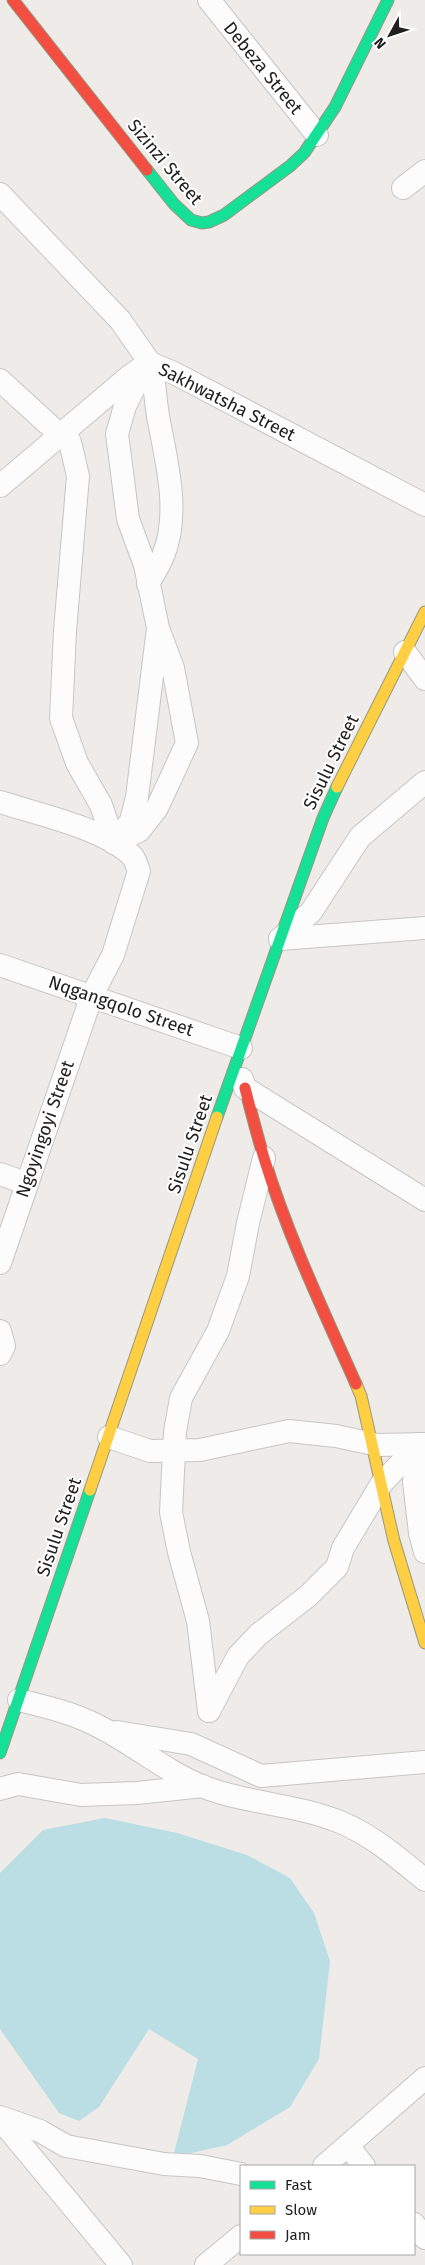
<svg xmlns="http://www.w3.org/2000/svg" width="425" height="2265" font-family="'Fira Sans',sans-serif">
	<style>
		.water { fill: #badee3 }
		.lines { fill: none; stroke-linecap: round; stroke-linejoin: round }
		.street-casing { stroke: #c7c6c4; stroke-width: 24 }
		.fast-casing { stroke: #99987f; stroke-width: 13 }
		.slow-casing { stroke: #99987f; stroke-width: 13 }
		.jam-casing { stroke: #99987f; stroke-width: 13 }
		.street { stroke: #fcfcfc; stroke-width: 22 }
		.fast { stroke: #16e098; stroke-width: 11 }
		.slow { stroke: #ffcf43; stroke-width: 11 }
		.jam { stroke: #f24e42; stroke-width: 11 }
		.labels { text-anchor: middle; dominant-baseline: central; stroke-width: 4; stroke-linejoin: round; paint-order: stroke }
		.street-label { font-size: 18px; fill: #202020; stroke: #fff }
	</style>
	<rect width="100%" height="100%" fill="#eeebe8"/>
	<polygon class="water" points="105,1818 177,1833 247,1855 290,1878 314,1913 330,1961 319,2059 290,2107 227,2145 173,2157 198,2059 149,2029 99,2107 79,2121 59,2113 0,2029 0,1873 43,1830"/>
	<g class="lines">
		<g class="street-casing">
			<g id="street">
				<polyline points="209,0 317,135"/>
				<polyline points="403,188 425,171"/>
				<polyline points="0,194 120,320 150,363 174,373 425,505"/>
				<polyline points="0,380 60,435 70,442 78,476 65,631 61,718 77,763 101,805 114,843"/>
				<polyline points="0,486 131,375 141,368"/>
				<path d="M148,584C153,575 159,566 163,556C181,513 166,460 158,416C155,398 155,380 150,363"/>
				<polyline points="405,652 425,679"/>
				<path d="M0,802C37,814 107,829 133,857C136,861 137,867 139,871L113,955L92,995L0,1263"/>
				<polyline points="124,838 139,831 157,808 187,743 173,668 159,631"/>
				<polyline points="114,843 131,821 137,797 158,628 145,565 128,519 117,434 125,406 138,380 150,363"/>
				<polyline points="280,939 311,912 360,837 425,782"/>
				<polyline points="280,939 425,928"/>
				<polyline points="0,965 241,1048"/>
				<polyline points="242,1079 245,1088 425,1200"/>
				<polyline points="0,1174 26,1183"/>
				<polyline points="0,1331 4,1346 0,1354"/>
				<polyline points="109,1437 150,1451 200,1450 289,1431 336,1436 378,1445 425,1444"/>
				<polyline points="419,1444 414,1482 420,1533 425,1552"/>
				<path d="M19,1700C47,1707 73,1713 98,1726C134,1744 166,1772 204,1787C248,1804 296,1804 340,1822C372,1835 398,1858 425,1880"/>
				<polyline points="209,1711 198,1621 179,1552 171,1512 175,1432 181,1398 218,1331 238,1276 248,1223 264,1158"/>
				<polyline points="209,1711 238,1656 259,1634 308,1596 337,1567 343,1548 382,1483 419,1444"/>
				<polyline points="117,1732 191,1744 261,1776 425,1762"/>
				<polyline points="0,1789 18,1784 81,1795 137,1793 203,1786"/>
				<polyline points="0,2117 40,2131 66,2146 164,2164 200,2166 241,2174"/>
				<polyline points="0,2119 121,2265"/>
				<polyline points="348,2146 364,2166"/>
				<polyline points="324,2166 425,2078"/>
				<polyline points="414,2224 425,2238"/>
				<polyline points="206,2265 241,2236"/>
			</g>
		</g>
		<g class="fast-casing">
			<g id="fast">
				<polyline points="147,170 174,204 191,220 202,223 209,222 224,215 290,166 304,153 335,107 388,0"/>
				<polyline points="217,1117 323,818 337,787"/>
				<polyline points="0,1753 90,1490"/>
			</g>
		</g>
		<g class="slow-casing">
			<g id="slow">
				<polyline points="337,787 425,612"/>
				<polyline points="356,1384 361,1396 394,1541 425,1643"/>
				<polyline points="90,1490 217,1117"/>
			</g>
		</g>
		<g class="jam-casing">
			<g id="jam">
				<polyline points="13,0 147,170"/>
				<path d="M245,1088C251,1111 257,1135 264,1158C288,1236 323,1310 356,1384"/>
			</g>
		</g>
		<use href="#street" class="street"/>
		<use href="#fast" class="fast"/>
		<use href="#slow" class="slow"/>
		<use href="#jam" class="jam"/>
	</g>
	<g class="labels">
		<g class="street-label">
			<text transform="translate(263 68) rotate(51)">Debeza Street</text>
			<text transform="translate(165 162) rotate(50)">Sizinzi Street</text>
			<text transform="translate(227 402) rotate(27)">Sakhwatsha Street</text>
			<text transform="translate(331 762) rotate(-64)">Sisulu Street</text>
			<text transform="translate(121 1006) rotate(19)">Nqgangqolo Street</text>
			<text transform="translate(45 1129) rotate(-71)">Ngoyingoyi Street</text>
			<text transform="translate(190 1144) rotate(-71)">Sisulu Street</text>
			<text transform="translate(59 1527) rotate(-71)">Sisulu Street</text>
		</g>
	</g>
	<rect x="240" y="2165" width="175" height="90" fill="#ffffff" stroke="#a6a6a6"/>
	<rect x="250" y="2181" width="25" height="8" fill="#16e098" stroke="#a6a6a6"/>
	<text x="285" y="2190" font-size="15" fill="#202020">Fast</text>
	<rect x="250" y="2206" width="25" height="8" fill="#ffcf43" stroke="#a6a6a6"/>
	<text x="285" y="2215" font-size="15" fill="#202020">Slow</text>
	<rect x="250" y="2231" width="25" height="8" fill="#f24e42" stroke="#a6a6a6"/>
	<text x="285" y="2240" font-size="15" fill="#202020">Jam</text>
	<g transform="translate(390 35) rotate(230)" stroke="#ffffff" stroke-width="4" paint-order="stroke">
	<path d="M0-4L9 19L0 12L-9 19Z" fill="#202020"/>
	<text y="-8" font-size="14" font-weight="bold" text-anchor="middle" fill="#202020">N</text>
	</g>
</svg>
